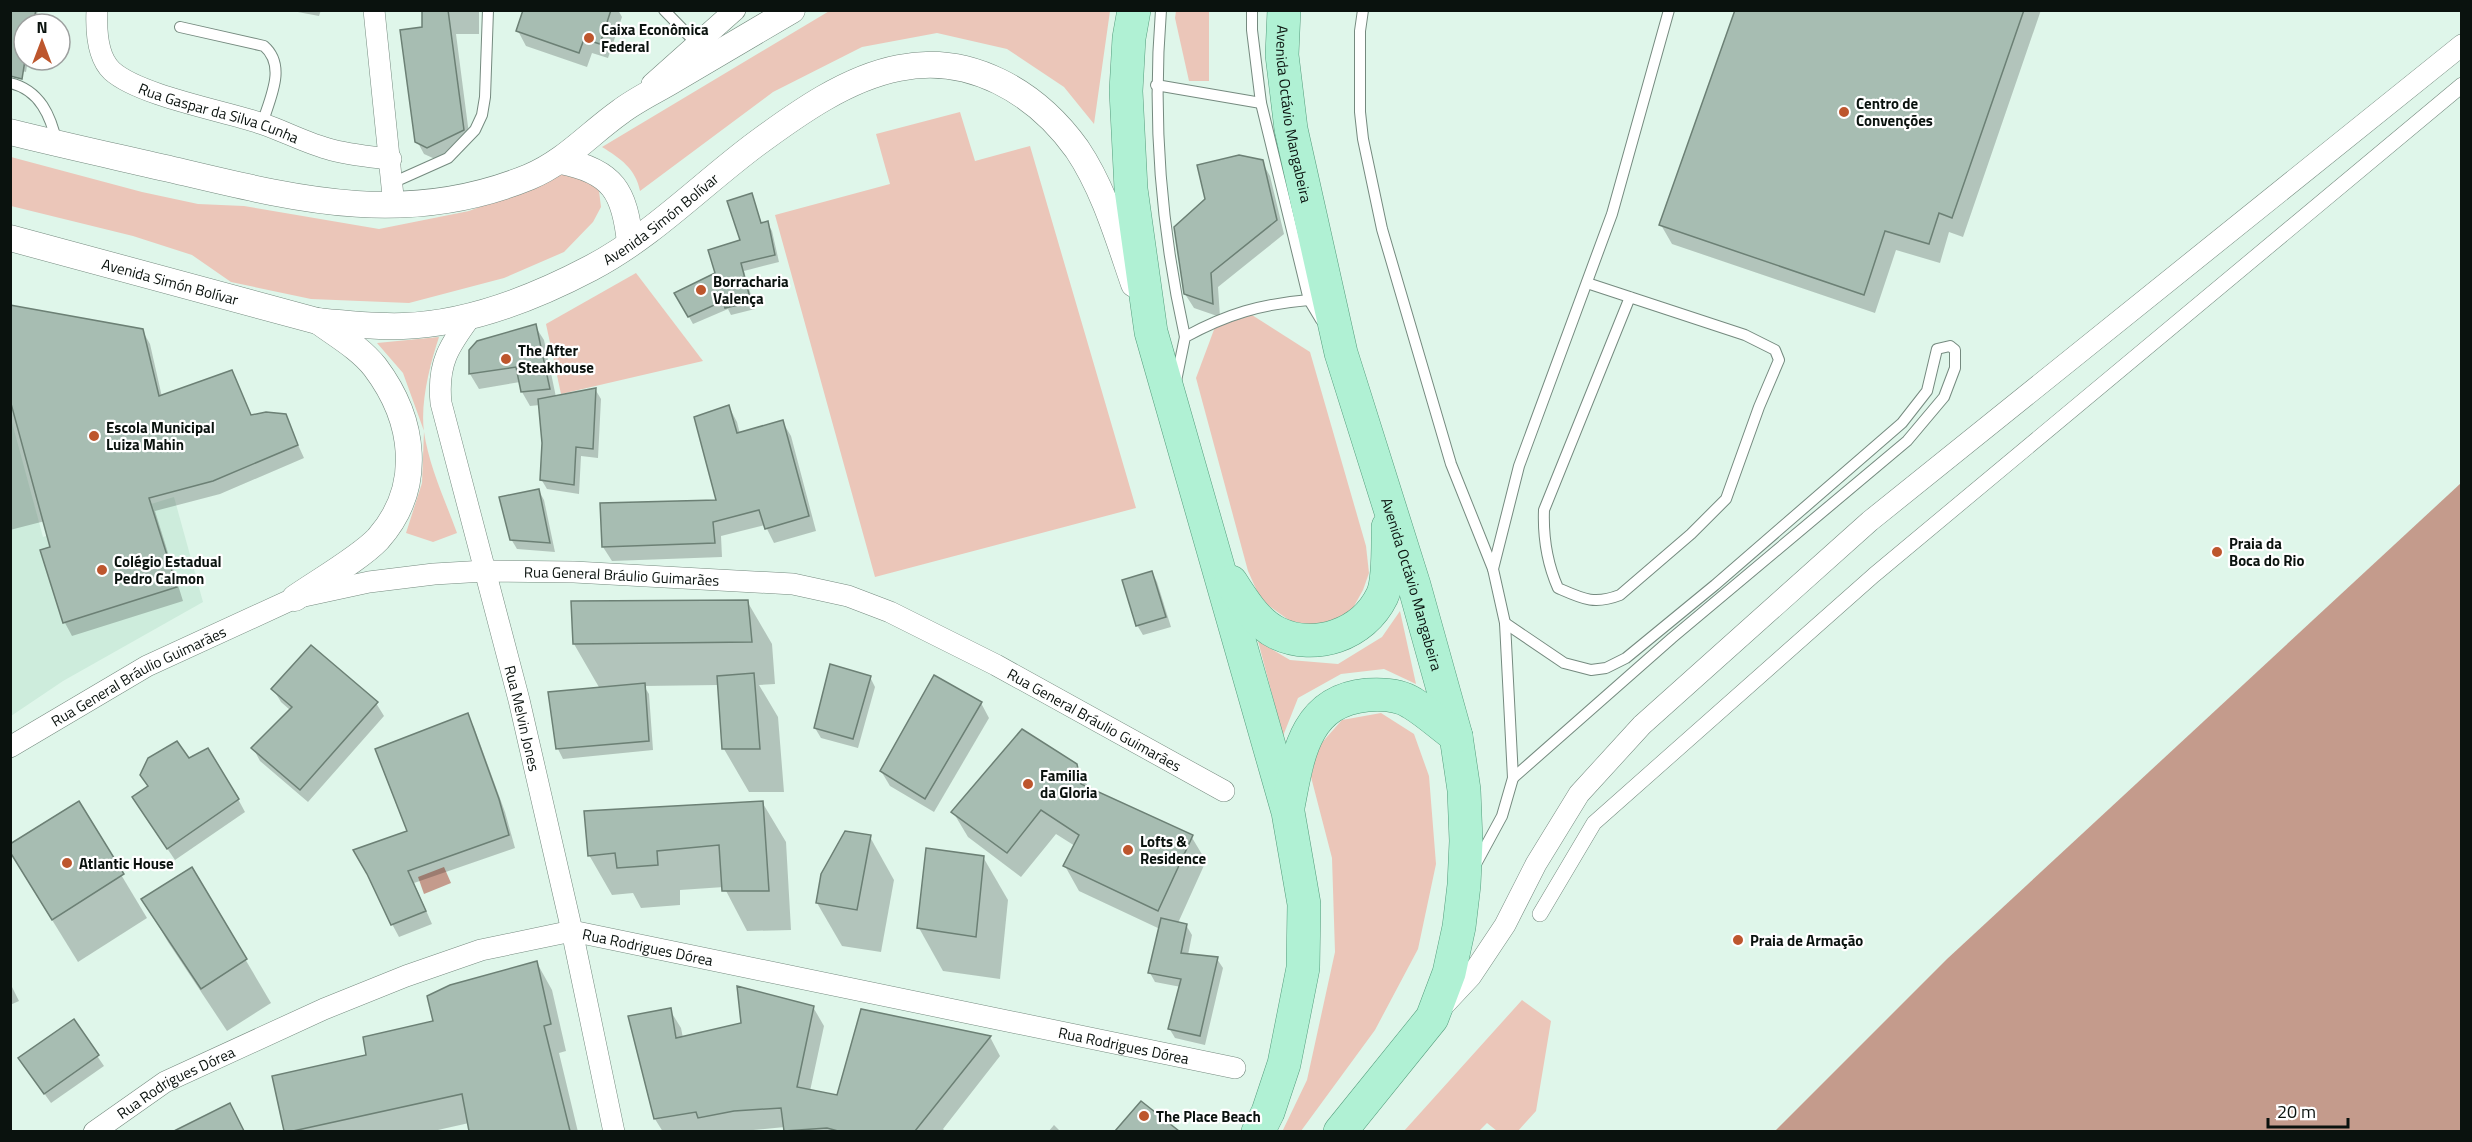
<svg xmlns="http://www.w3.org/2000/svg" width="2472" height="1142" font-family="'Titillium Web',sans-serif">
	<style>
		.built { fill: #cdecdc }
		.green { fill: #ebc6b9 }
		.water { fill: #c49b8c }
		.shadow { fill: #0003 }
		.building { fill: #a7bdb2; stroke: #6c8075; stroke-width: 1.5 }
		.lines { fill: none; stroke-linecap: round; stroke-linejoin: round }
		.service-casing { stroke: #758a7f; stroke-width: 12 }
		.pedestrian-casing { stroke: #758a7f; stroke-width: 16 }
		.minor-casing { stroke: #758a7f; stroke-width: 22 }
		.tertiary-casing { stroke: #758a7f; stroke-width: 27 }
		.primary-casing { stroke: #549c7c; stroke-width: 34 }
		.service { stroke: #fff; stroke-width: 10 }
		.pedestrian { stroke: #fff; stroke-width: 15 }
		.minor { stroke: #fff; stroke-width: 21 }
		.tertiary { stroke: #fff; stroke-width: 26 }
		.primary { stroke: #b0f1d4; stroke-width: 33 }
		.poi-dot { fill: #bd562d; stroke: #fff; stroke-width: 2 }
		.labels { text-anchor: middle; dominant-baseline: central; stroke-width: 4.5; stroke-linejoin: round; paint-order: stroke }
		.poi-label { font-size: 15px; font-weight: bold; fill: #0a120e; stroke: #fff; text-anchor: start }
		.street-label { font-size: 15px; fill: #0a120e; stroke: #fff }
	</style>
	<rect width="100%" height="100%" fill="#dff6ea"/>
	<polygon class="built" points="10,415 43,537 174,497 203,602 63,681 11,716"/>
	<g class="green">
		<path d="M831,10L1110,11L1094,124L1064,87L1007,49L937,33L862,47L773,92L640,191C636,169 620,158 602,147Z"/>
		<polygon points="1176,11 1209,11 1209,81 1189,81 1175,18"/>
		<polygon points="960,112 975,161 1030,146 1136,508 875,577 775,215 890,184 876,134"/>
		<polygon points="11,157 142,192 198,204 244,206 379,229 469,211 566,173 584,177 599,191 601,207 593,222 564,252 504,278 409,303 311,299 231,282 192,255 133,236 11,206"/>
		<polygon points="636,273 703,361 561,394 546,324"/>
		<polygon points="1252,315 1310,352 1366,546 1369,573 1363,590 1348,617 1323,628 1290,621 1261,600 1248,571 1196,378 1215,327"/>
		<path d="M439,337C430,364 420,403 424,432C429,466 445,500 457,533L433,542L406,533L422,483L424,431L403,373L377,343Z"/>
		<polygon points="1400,611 1416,684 1384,669 1341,674 1298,698 1283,736 1258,641 1290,660 1338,664 1382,637"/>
		<polygon points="1381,713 1414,734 1429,776 1436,864 1418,949 1375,1030 1301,1131 1282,1132 1307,1080 1335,952 1332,858 1311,777 1318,747 1342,720"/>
		<polygon points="1522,1000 1551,1021 1536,1111 1518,1131 1497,1131 1487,1123 1479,1131 1404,1131"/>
	</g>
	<g class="water">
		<polygon points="2461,483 2461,1131 1775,1131 1947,959"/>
		<polygon points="444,867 451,883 424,894 418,877"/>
	</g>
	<g class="shadow">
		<polygon points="10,10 38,10 35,24 24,24 24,60 28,60 26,72 10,68"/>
		<polygon points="287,10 321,10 319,16"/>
		<polygon points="424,10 479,10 479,34 456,34 470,142 435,159 424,154 417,141"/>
		<polygon points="525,10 618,10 622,17 608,58 592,53 587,67 526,46 518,31"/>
		<polygon points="1737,10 2041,10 1963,237 1949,232 1940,263 1896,250 1875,313 1672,244 1661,225"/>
		<polygon points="1262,162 1270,176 1284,234 1218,287 1220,317 1194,308 1185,294"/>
		<polygon points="751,195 762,224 767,223 772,231 779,262 744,271 755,309 731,315 728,309 693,324 676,294 717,274 742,241"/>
		<polygon points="10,307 142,330 150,344 162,397 231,372 252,416 285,416 304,458 220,494 155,511 183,601 72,636 65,623 42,551 52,548 45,521 10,530"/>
		<polygon points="535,326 544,340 556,397 595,389 601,399 598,458 581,456 579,494 547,489 541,479 544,442 540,405 530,406 522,392 520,382 479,389 470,374 470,351"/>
		<polygon points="729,407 737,422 740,434 782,421 791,436 816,531 774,543 765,525 721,536 722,557 612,561 603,547 718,501"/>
		<polygon points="539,491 544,500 555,552 517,549 511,539"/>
		<polygon points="1152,572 1157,582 1171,627 1143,635 1137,625"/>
		<polygon points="747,601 772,644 775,684 759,685 778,717 784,792 749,792 724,749 719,685 644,686 649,694 653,750 563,759 558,749 550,694 600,689 574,644"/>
		<polygon points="870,677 875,687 858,748 821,738 815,728"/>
		<polygon points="273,689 376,703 384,716 308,802 260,761 253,748 290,710 281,702"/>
		<polygon points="981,703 989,718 934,812 890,786 881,771"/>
		<polygon points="467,715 474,727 505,812 515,848 414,883 432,924 399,937 392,924 409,832"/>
		<polygon points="188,760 238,799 245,812 175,860 141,810"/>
		<polygon points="1076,765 1090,790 1191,836 1206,861 1178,923 1186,925 1192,935 1188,955 1217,959 1223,968 1205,1045 1175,1038 1169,1028 1181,987 1155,982 1150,973 1160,929 1079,891 1065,866 1075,846 1056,834 1021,877 968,837 953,812"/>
		<polygon points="762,802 786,842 791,930 747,931 724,887 680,890 680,905 641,908 633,893 612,895 589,855"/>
		<polygon points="78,803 147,918 78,962 33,889"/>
		<polygon points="870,837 894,880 881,952 842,946 817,903"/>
		<polygon points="983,857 1008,900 1000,979 943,971 919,928"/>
		<polygon points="192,869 271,1003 227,1031 168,942 143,899"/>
		<polygon points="537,963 552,990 566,1051 559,1053 578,1132 471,1132 469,1123 429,1132 286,1132 273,1078 368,1056 435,1022"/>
		<polygon points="10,983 19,1001 10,1005"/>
		<polygon points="813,1007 824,1026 810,1091 838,1097 990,1037 1000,1056 943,1129 946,1132 786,1132 785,1127 732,1132 663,1132 655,1119 630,1017 670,1010 681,1028 683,1038"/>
		<polygon points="73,1021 104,1066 51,1103 26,1068"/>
		<polygon points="1141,1103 1177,1132 1117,1132"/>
		<polygon points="229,1105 243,1132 177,1132"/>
		<polygon points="1054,1125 1061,1132 1048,1132"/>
	</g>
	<g class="building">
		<polygon points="10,10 36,10 33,24 24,24 25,60 22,79 10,76"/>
		<polygon points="422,10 448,10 464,130 427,148 415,142 400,30 422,27"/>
		<polygon points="523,10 611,10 600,44 584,39 579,53 516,31"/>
		<polygon points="1735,10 2024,10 1952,218 1939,213 1929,244 1885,231 1864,295 1659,225"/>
		<polygon points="1239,155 1263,160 1277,220 1211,273 1213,304 1184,294 1174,227 1205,199 1197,165"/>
		<polygon points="752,193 761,223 768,221 775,255 741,263 751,302 725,308 723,301 688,317 674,293 715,273 708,250 740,240 727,201"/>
		<polygon points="10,305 143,329 159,396 232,370 251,415 266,412 286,414 298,445 213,481 149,498 177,587 63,623 40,550 50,547 10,400"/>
		<polygon points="536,324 550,389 521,392 516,367 469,374 469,350 477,341"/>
		<polygon points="596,388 593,449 576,447 574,485 540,480 542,443 538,399"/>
		<polygon points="729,405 737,433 783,420 809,516 765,529 759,510 713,522 715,543 602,547 600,503 716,500 694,417"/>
		<polygon points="539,489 550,543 510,540 499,497"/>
		<polygon points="1152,571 1166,617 1136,626 1122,580"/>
		<polygon points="748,600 752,642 573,644 571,601"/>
		<polygon points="311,645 378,702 300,790 251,748 292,707 271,689"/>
		<polygon points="830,664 871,676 853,739 814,728"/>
		<polygon points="754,673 760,749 722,749 717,676"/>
		<polygon points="934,675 982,702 925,799 880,771"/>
		<polygon points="645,683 649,741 556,749 548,692"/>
		<polygon points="468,713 499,799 509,835 408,871 426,911 391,925 367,874 353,850 407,831 375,749"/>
		<polygon points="1022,729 1077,764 1081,784 1193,835 1158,911 1063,866 1079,835 1041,810 1007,853 951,812"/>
		<polygon points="177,741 189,758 208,748 239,799 167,849 132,797 148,786 140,775 148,758"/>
		<polygon points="79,801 124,874 52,920 10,852 10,844"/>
		<polygon points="763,801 769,891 722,891 719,845 657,851 658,865 617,868 615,853 588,856 584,811"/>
		<polygon points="845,831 871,835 857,910 816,903 821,874"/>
		<polygon points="926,848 984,856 976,937 917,928"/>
		<polygon points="192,867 247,959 201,989 141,899"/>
		<polygon points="1161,918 1187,924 1181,953 1218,957 1200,1036 1168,1029 1181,979 1148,973"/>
		<polygon points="537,961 551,1024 544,1026 570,1131 469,1131 462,1094 293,1131 284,1131 272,1076 366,1055 363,1037 433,1021 427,996 450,985"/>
		<polygon points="737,986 814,1006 797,1087 837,1095 861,1009 991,1036 915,1131 838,1131 827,1128 784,1131 781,1108 734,1111 698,1118 696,1112 654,1119 628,1016 671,1008 676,1038 741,1023"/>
		<polygon points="74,1019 99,1055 44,1094 18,1058"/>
		<polygon points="1141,1101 1179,1131 1115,1131"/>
		<polygon points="230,1103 244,1131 174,1131"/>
	</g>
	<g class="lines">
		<g class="service-casing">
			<g id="service">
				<polyline points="664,10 697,44"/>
				<path d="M1161,10C1152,121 1161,229 1185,337"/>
				<polyline points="1252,10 1252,30 1261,103 1309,300 1321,320"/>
				<polyline points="1363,10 1360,31 1360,112 1363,139 1382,229 1451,464 1493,569"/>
				<path d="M180,27L264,46C287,66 270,98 262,124"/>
				<path d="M10,83C40,90 51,116 57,144"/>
				<polyline points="1156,85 1261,103"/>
				<polyline points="392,183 448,158 475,130 482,115 485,97 488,10"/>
				<path d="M1587,283L1745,335L1775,350L1779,360L1759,407L1726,499L1691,534L1620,595C1594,605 1583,599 1558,588C1547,563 1543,536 1544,510L1630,297"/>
				<path d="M1176,381L1185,337C1227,314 1261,304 1309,300"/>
				<polyline points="1505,623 1564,663 1591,670 1606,668 1626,658 1715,585 1902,423 1927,391 1937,349 1950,346 1955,350 1955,368 1944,397 1907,441 1672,638 1513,778"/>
				<polyline points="1476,864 1502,816 1513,778 1505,623 1493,569 1519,466 1612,214 1669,10"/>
			</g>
		</g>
		<g class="pedestrian-casing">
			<polyline id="pedestrian" points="1540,914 1594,823 1874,575 2462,85"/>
		</g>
		<g class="minor-casing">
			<g id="minor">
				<path id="s1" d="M97,10C96,30 97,57 112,71C140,96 225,111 263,124C286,132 308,144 332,150C351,155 371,157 391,159"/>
				<polyline points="374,10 394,206"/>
				<polyline points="652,84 735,10"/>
				<path id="s2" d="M472,315C449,346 437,363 441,403L519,700L572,931L614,1132"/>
				<path id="s3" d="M10,747L147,666L295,598L369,582L434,574L485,571L574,572L793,584L848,596L890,612L996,665L1224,791"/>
				<polyline points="1443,1006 1471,976 1505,925 1536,864 1579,794 1642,725 1870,521 2462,45"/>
				<path id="s4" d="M94,1132L165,1082L324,1009L406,976L481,950L572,931L1235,1068"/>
			</g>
		</g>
		<g class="tertiary-casing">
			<g id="tertiary">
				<path d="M10,132C66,146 122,158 178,171C300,200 407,227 529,177C565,162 589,134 620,112C637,99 657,90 675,79C714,56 753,33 792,10"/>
				<path d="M561,161C613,171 625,192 630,243"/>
				<path id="s5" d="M10,238L317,321C346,324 374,327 403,326C468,324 534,298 591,268C652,236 701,185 756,144C798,113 847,78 899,68C970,53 1036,92 1077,149C1104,189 1118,238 1134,284"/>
				<path d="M295,598C318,582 360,558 378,539C424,487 415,420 375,367C360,348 337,335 318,321"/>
			</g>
		</g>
		<g class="primary-casing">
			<g id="primary">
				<polyline points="1134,10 1129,38 1126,91 1131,189 1151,332 1288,812 1304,904 1303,968 1284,1064 1268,1112 1258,1132"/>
				<path id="s6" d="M1284,10L1282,55L1291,129L1341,353L1414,585L1456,736L1464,790L1466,841L1464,885L1459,927L1449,973L1432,1018L1340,1132"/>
				<path d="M1231,582C1243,600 1256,623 1277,633C1315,651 1363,635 1382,596C1389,582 1388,544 1388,527"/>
				<path d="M1288,807C1298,756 1304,701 1367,695C1381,694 1400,695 1412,703C1427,712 1441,725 1456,736"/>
			</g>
		</g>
		<use href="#service" class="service"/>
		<use href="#pedestrian" class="pedestrian"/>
		<use href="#minor" class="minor"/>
		<use href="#tertiary" class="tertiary"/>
		<use href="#primary" class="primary"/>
	</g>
	<g class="poi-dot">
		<circle cx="589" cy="38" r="6"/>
		<circle cx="1844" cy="112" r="6"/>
		<circle cx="701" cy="290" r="6"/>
		<circle cx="506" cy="359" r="6"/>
		<circle cx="94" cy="436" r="6"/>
		<circle cx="2217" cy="552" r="6"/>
		<circle cx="102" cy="570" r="6"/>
		<circle cx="1028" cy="784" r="6"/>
		<circle cx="1128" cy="850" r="6"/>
		<circle cx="67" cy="863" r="6"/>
		<circle cx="1738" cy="940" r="6"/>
		<circle cx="1144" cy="1116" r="6"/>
	</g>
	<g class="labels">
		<g class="poi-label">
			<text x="601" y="29">Caixa Econômica<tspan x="601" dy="17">Federal</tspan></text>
			<text x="1856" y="103">Centro de<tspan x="1856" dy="17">Convenções</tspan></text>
			<text x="713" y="281">Borracharia<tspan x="713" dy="17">Valença</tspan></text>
			<text x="518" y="350">The After<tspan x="518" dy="17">Steakhouse</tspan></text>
			<text x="106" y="427">Escola Municipal<tspan x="106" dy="17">Luiza Mahin</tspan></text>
			<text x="2229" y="543">Praia da<tspan x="2229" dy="17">Boca do Rio</tspan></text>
			<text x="114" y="561">Colégio Estadual<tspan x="114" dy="17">Pedro Calmon</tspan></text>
			<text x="1040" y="775">Familia<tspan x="1040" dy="17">da Gloria</tspan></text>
			<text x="1140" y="841">Lofts &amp;<tspan x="1140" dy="17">Residence</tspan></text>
			<text x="79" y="863">Atlantic House</text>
			<text x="1750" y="940">Praia de Armação</text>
			<text x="1156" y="1116">The Place Beach</text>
		</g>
		<g class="street-label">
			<text stroke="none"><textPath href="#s1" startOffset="180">Rua Gaspar da Silva Cunha</textPath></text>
			<text stroke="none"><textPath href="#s6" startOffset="105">Avenida Octávio Mangabeira</textPath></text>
			<text stroke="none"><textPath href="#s5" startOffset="688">Avenida Simón Bolívar</textPath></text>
			<text stroke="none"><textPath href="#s5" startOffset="166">Avenida Simón Bolívar</textPath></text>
			<text stroke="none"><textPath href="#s3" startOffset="651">Rua General Bráulio Guimarães</textPath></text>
			<text stroke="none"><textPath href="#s6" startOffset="591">Avenida Octávio Mangabeira</textPath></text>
			<text stroke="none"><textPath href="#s3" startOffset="147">Rua General Bráulio Guimarães</textPath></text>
			<text stroke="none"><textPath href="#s2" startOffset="422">Rua Melvin Jones</textPath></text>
			<text stroke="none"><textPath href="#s3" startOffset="1155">Rua General Bráulio Guimarães</textPath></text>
			<text stroke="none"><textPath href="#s4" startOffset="600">Rua Rodrigues Dórea</textPath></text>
			<text stroke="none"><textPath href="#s4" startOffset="1086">Rua Rodrigues Dórea</textPath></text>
			<text stroke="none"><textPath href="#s4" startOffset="96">Rua Rodrigues Dórea</textPath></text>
		</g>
	</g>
	<rect width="2472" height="1142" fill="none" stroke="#0a120e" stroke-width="24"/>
	<g transform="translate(42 42)"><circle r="28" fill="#ffffff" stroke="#9da09f" stroke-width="1.5"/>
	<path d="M0-4.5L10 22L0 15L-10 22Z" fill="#bd562d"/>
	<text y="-9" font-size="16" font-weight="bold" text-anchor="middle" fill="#0a120e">N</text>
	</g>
	<path d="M2268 1118v9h80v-9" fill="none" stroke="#0a120e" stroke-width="3"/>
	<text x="2277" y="1118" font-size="18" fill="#0a120e" stroke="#ffffff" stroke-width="4.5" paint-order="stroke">20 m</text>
</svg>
